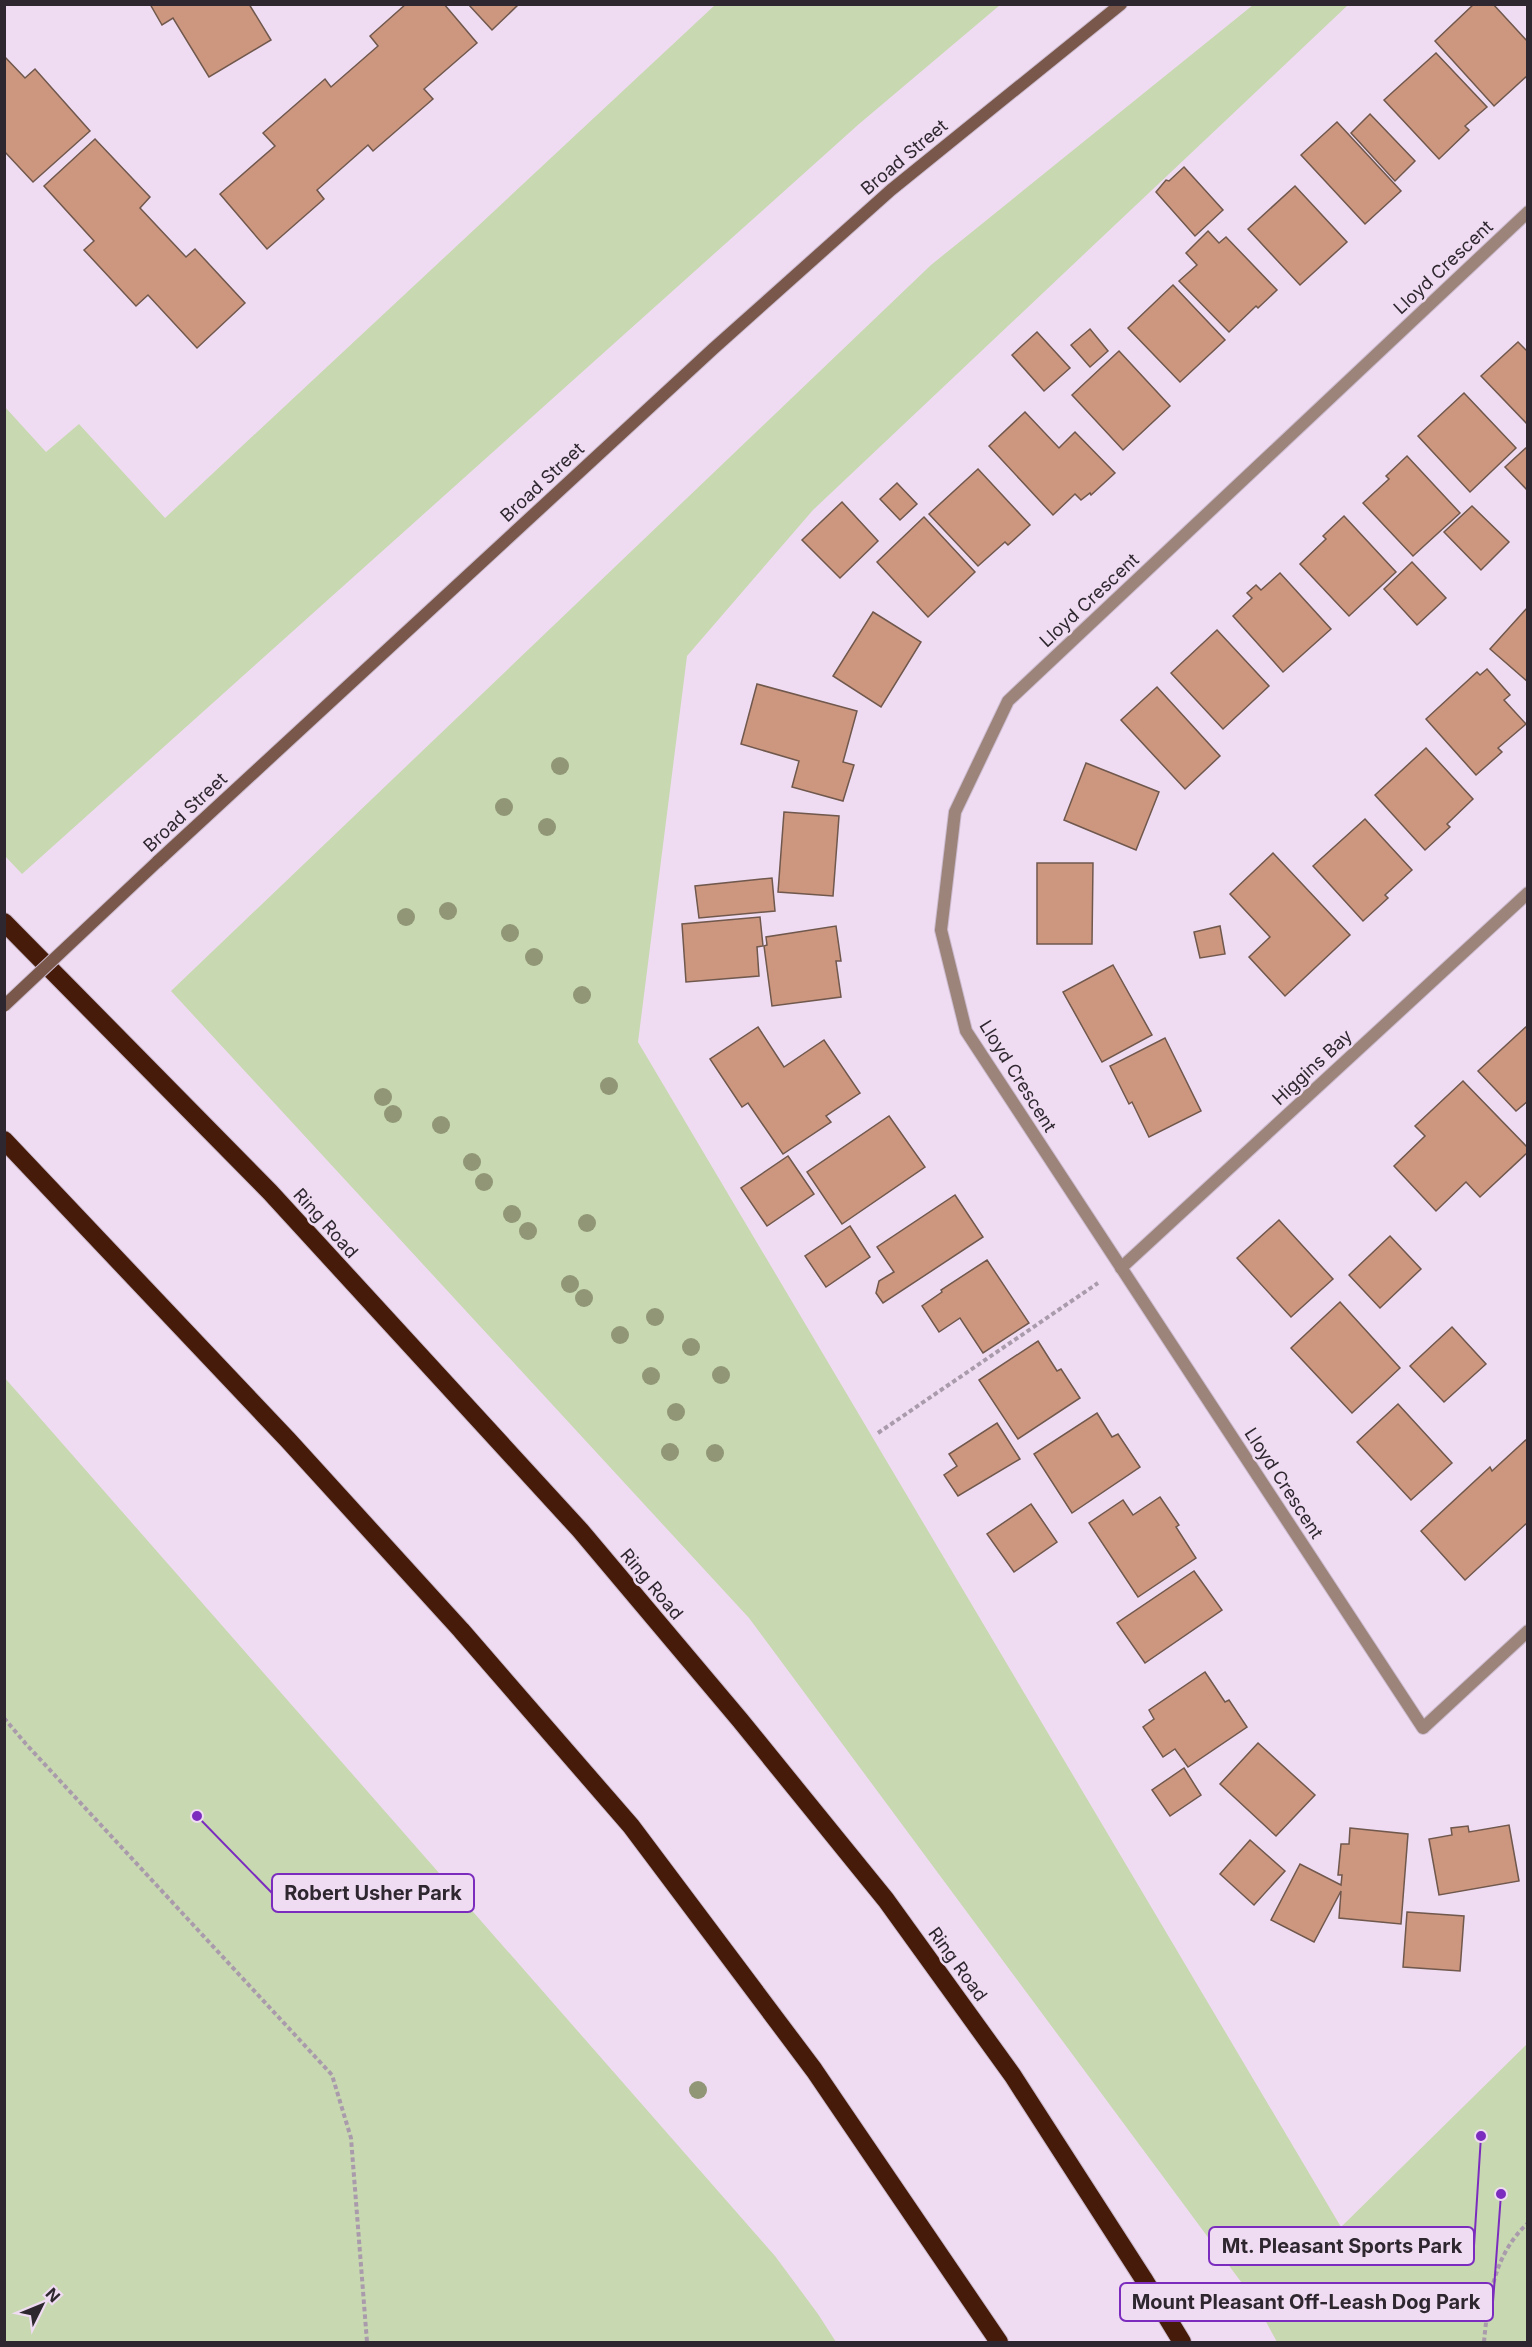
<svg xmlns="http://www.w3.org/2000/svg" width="1532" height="2347" font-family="Inter,sans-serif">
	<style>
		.green { fill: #c8d8b1 }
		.building { fill: #cc967f; stroke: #70584d; stroke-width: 1.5 }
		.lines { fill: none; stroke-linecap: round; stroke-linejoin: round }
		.street-casing { stroke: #ccbbcf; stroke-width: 14 }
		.secondary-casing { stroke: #ccbbcf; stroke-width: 14 }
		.highway-casing { stroke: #ccbbcf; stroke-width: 20 }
		.path { stroke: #aa9bac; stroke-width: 4; stroke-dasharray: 4.5 3; stroke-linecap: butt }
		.street { stroke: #9c847b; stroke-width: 12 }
		.secondary { stroke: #79574a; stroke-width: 12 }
		.highway { stroke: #471b09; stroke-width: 18 }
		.secondary-bridge-casing { stroke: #ccbbcf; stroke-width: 14; stroke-linecap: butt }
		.secondary-bridge { stroke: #79574a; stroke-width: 12 }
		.tree { fill: #919676 }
		.labels { text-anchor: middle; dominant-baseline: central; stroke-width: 5; stroke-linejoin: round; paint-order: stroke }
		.street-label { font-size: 18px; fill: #2e272f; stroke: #efdcf2 }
		.leader { fill: none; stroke: #7b2cbf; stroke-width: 2 }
		.callout-dot { fill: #7b2cbf; stroke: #efdcf2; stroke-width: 2 }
		.callout { fill: #efdcf2; stroke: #7b2cbf; stroke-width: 2 }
		.callout-label { font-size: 20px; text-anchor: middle; font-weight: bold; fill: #2e272f }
	</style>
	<rect width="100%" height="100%" fill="#efdcf2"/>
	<g class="green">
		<polygon points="715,5 1000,5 859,124 22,874 4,855 5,407 46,452 79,424 165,518"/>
		<polygon points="1253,5 1348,5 813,510 687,656 638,1042 1341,2227 1527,2044 1527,2342 1277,2342 1253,2298 749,1618 171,991 931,265"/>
		<polygon points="4,1377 775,2256 818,2314 836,2342 5,2342"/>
	</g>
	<g class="building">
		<polygon points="150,4 249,4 271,40 209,77 173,18 162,25"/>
		<polygon points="406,4 444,4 477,43 424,89 433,99 373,151 368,145 317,190 324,199 267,249 220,194 275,146 263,133 325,79 331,87 378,46 370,36"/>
		<polygon points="468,4 519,4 492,30"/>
		<polygon points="1474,4 1493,4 1528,42 1528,75 1494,106 1435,41"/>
		<polygon points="1436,53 1487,107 1465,126 1469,130 1439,159 1384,100"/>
		<polygon points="4,56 25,78 35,69 90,131 33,182 4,151"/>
		<polygon points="1370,114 1415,161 1395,181 1351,133"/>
		<polygon points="1337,122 1401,191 1365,224 1301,155"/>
		<polygon points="95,139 150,197 140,208 186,257 195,249 245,303 197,348 148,295 136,306 84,250 94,241 44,186"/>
		<polygon points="1184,167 1223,210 1195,236 1156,192 1166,180 1169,181"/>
		<polygon points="1295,186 1347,242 1300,285 1248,229"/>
		<polygon points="1208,231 1219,243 1226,237 1277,290 1258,308 1256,306 1229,332 1179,281 1197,265 1186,253"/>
		<polygon points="1173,285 1225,340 1180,382 1128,328"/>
		<polygon points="1090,329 1108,351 1090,367 1071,345"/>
		<polygon points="1037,332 1070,368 1044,391 1012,355"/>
		<polygon points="1518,342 1528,352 1528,425 1481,376"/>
		<polygon points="1119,351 1170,406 1123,450 1072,395"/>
		<polygon points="1464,393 1516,448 1470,492 1418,436"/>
		<polygon points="1025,412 1059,448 1075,432 1115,473 1091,495 1090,493 1081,500 1075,494 1053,515 989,446"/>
		<polygon points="1528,446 1528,491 1505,467"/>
		<polygon points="1407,456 1460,513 1413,556 1363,503 1389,479 1386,476"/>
		<polygon points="978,469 1030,525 1008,545 1005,542 978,566 929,514"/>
		<polygon points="897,483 917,504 900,520 880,499"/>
		<polygon points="842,502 878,541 840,578 802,540"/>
		<polygon points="1472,506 1509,542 1481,570 1444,532"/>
		<polygon points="1344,516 1396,572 1349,616 1300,564 1326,539 1323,536"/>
		<polygon points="924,517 975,572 928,617 877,562"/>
		<polygon points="1412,562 1446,598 1417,625 1384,589"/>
		<polygon points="1280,573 1331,629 1283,672 1233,616 1252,598 1247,593 1256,585 1261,590"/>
		<polygon points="1528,607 1528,682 1490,649"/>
		<polygon points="873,612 921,642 881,707 833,676"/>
		<polygon points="1217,630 1269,686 1223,729 1171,673"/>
		<polygon points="1487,669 1510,695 1504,700 1526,724 1498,748 1502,752 1476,775 1426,719 1477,672 1480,675"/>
		<polygon points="757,684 857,711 843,762 854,765 843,801 792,787 799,761 741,744"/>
		<polygon points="1157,687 1220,756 1185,789 1121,720"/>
		<polygon points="1426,748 1473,799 1447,824 1450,827 1425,850 1375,795"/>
		<polygon points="1086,763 1159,792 1136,850 1064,820"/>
		<polygon points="784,812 839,816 833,896 778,892"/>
		<polygon points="1365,819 1412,870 1385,895 1388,898 1363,921 1313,866"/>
		<polygon points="1273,853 1350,935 1285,996 1249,957 1270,937 1230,894"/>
		<polygon points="1037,863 1093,863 1092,944 1037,944"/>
		<polygon points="772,878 775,911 699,918 695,886"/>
		<polygon points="760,917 763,946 757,947 759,976 686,982 682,924"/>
		<polygon points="836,926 841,961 836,961 841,997 772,1006 764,946 767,945 766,937"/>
		<polygon points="1220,926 1225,954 1200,958 1194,932"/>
		<polygon points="1113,965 1152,1035 1102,1062 1063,992"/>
		<polygon points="1528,1025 1528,1101 1516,1111 1478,1071"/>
		<polygon points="758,1027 784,1067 824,1040 860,1093 826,1116 831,1122 783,1154 748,1103 742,1107 710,1059"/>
		<polygon points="1165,1038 1201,1111 1149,1137 1132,1102 1129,1104 1110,1066"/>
		<polygon points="1463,1081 1528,1148 1528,1152 1480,1197 1466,1182 1436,1211 1394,1166 1425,1136 1415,1126"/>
		<polygon points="889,1116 925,1167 842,1224 807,1172"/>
		<polygon points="788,1156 814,1194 767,1226 741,1188"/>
		<polygon points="955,1195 983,1237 883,1303 876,1293 879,1281 894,1272 877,1247"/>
		<polygon points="1279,1220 1333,1279 1291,1317 1237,1258"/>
		<polygon points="850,1226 870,1257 826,1287 805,1256"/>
		<polygon points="1390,1236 1421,1269 1380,1308 1349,1275"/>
		<polygon points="987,1260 1029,1323 983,1353 960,1318 939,1332 922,1306 942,1292 941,1290"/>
		<polygon points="1340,1302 1400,1368 1352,1413 1291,1348"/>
		<polygon points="1452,1327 1486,1364 1444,1402 1410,1366"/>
		<polygon points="1038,1341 1057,1371 1061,1369 1080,1398 1018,1439 979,1380"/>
		<polygon points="1398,1404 1452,1463 1411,1500 1357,1442"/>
		<polygon points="1097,1413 1112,1437 1118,1434 1140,1467 1072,1513 1034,1454"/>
		<polygon points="997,1423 1020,1459 958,1496 944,1475 957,1466 949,1454"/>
		<polygon points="1528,1438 1528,1522 1465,1580 1421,1531 1490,1467 1492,1471"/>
		<polygon points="1160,1497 1179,1525 1176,1527 1196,1558 1138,1597 1089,1523 1123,1500 1133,1515"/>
		<polygon points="1031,1504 1057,1542 1014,1572 987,1534"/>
		<polygon points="1194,1571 1222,1610 1145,1663 1117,1623"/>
		<polygon points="1205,1672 1225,1702 1229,1700 1247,1727 1188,1767 1175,1749 1163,1757 1143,1727 1154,1719 1149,1710"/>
		<polygon points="1258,1743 1315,1795 1276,1836 1220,1784"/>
		<polygon points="1184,1768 1201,1795 1170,1816 1152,1790"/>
		<polygon points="1509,1825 1519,1881 1439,1895 1429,1839 1452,1835 1451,1828 1468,1826 1469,1832"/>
		<polygon points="1350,1828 1408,1834 1401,1924 1339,1918 1341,1891 1314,1942 1271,1920 1300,1864 1341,1885 1342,1875 1338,1875 1341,1844 1349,1844"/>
		<polygon points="1250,1840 1285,1871 1254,1905 1220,1874"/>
		<polygon points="1407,1912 1464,1916 1460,1971 1403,1967"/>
	</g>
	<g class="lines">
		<g class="street-casing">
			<g id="street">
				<polyline points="1528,212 1008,701 955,812 941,930 966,1031 1423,1728 1528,1631"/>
				<polyline points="1121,1268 1528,893"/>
			</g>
		</g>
		<g class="secondary-casing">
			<polyline id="secondary" points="157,862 713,349 891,190 1121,4"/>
		</g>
		<g class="highway-casing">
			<g id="highway">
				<polyline points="4,922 270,1192 580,1530 740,1720 886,1900 1013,2076 1143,2278 1182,2342"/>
				<polyline points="4,1140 288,1440 461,1630 631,1826 814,2070 999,2342"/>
			</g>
		</g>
		<g class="path">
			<polyline points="878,1433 1098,1283"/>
			<polyline points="4,1718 26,1744 332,2075 351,2138 367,2342"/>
			<path d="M1484,2342C1488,2299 1494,2254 1528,2223"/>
		</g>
		<use href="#street" class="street"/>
		<use href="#secondary" class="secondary"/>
		<use href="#highway" class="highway"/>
		<g class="secondary-bridge-casing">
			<polyline id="secondary-bridge" points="4,1006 157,862"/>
		</g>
		<use href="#secondary-bridge" class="secondary-bridge"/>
	</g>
	<g class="tree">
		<circle cx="560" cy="766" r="9"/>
		<circle cx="504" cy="807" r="9"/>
		<circle cx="547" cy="827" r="9"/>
		<circle cx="448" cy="911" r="9"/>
		<circle cx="406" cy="917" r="9"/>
		<circle cx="510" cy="933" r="9"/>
		<circle cx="534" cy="957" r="9"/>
		<circle cx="582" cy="995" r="9"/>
		<circle cx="609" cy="1086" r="9"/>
		<circle cx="383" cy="1097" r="9"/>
		<circle cx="393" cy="1114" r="9"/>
		<circle cx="441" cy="1125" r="9"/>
		<circle cx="472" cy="1162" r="9"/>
		<circle cx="484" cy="1182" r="9"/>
		<circle cx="512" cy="1214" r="9"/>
		<circle cx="587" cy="1223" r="9"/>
		<circle cx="528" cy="1231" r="9"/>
		<circle cx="570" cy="1284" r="9"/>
		<circle cx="584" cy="1298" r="9"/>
		<circle cx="655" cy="1317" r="9"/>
		<circle cx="620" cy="1335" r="9"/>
		<circle cx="691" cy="1347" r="9"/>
		<circle cx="721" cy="1375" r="9"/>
		<circle cx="651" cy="1376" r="9"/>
		<circle cx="676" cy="1412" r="9"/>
		<circle cx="670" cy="1452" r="9"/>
		<circle cx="715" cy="1453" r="9"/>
		<circle cx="698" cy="2090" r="9"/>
	</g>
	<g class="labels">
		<g class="street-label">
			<text transform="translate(904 157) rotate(-40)">Broad Street</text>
			<text transform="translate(1443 267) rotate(-43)">Lloyd Crescent</text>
			<text transform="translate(542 482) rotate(-43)">Broad Street</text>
			<text transform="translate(1089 600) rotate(-43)">Lloyd Crescent</text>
			<text transform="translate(185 812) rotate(-43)">Broad Street</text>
			<text transform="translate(1312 1067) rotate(-43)">Higgins Bay</text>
			<text transform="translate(1018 1076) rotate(58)">Lloyd Crescent</text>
			<text transform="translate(326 1223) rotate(48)">Ring Road</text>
			<text transform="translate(1284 1483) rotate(57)">Lloyd Crescent</text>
			<text transform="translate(652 1584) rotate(50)">Ring Road</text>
			<text transform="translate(958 1964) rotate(54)">Ring Road</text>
		</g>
	</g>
	<path class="leader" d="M197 1816L272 1893M1481 2136L1474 2246M1501 2194L1493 2302"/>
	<g class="callout-dot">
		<circle cx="197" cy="1816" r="6"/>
		<circle cx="1481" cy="2136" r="6"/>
		<circle cx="1501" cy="2194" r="6"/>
	</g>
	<g class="callout">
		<rect x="272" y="1874" width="202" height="38" rx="6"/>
		<rect x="1209" y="2227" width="265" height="38" rx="6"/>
		<rect x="1120" y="2283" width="373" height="38" rx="6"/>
	</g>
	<g class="callout-label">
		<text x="373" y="1900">Robert Usher Park</text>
		<text x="1342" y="2253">Mt. Pleasant Sports Park</text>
		<text x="1306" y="2309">Mount Pleasant Off-Leash Dog Park</text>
	</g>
	<rect width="1532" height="2347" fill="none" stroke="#2e272f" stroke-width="12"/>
	<g transform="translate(42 2305) rotate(47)" stroke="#efdcf2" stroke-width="4.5" paint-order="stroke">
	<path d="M0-4.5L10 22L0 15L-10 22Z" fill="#2e272f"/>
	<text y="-9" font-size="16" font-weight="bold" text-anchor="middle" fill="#2e272f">N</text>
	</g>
</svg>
